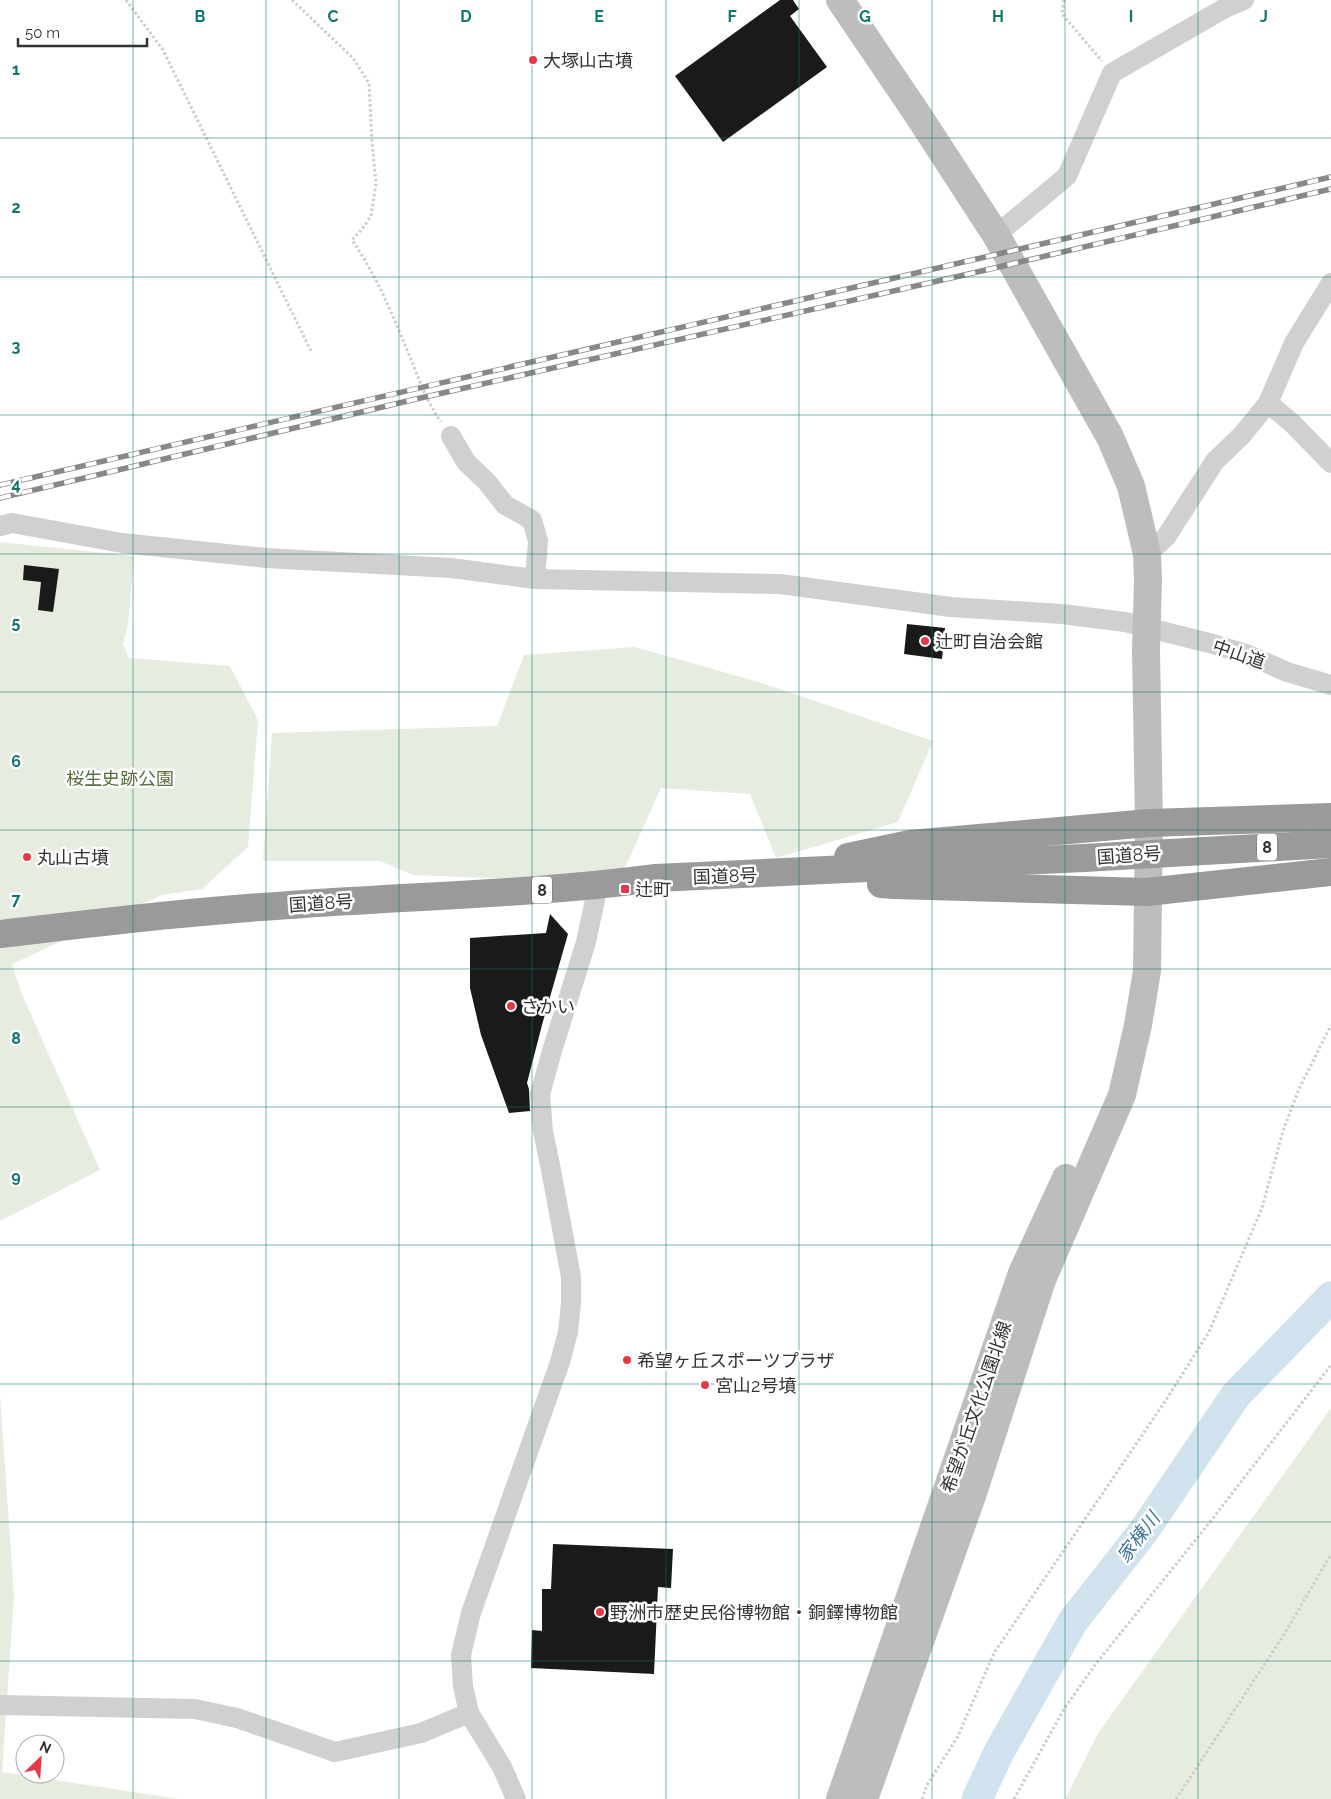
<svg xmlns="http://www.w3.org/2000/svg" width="1331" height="1799" font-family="Raleway,'Noto Sans JP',sans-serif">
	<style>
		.green { fill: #e6ecdf }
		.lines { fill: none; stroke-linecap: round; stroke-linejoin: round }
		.river { stroke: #cfe2ee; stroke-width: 31 }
		.building { fill: #1a1a1a }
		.path { stroke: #cdcdcd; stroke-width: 3; stroke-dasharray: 2.5 2.5; stroke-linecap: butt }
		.street { stroke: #d0d0d0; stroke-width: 20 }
		.secondary { stroke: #bdbdbd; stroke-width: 28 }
		.highway { stroke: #9a9a9a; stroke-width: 28 }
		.rail-casing { stroke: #888; stroke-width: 5.5 }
		.rail { stroke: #fff; stroke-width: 4; stroke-dasharray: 11; stroke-linecap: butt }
		.highway-bridge { stroke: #9a9a9a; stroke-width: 28 }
		.grid { fill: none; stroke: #0f766e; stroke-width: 1; stroke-opacity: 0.55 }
		.poi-dot { fill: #e63946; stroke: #fff; stroke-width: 2 }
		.labels { text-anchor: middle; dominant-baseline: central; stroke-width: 5; stroke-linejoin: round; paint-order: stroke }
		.shield { fill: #fff; stroke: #707070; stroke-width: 1 }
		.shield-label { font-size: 16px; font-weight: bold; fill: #333 }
		.poi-label { font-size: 18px; fill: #333; stroke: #fff; text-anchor: start }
		.street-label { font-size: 18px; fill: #333; stroke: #fff }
		.park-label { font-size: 18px; fill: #56703f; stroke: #fff }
		.water-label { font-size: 19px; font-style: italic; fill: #3f7597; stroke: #fff }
		.grid-label { font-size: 16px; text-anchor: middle; font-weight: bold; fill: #0f766e; stroke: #fff; stroke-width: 5; stroke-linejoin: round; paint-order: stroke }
	</style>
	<rect width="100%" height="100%" fill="#fff"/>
	<g class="green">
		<polygon points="0,542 134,556 128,624 123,644 129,658 230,666 258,720 248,847 202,889 162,895 12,964 21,992 100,1170 0,1221"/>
		<polygon points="635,647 762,683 933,741 898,822 776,858 750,794 661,788 618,883 413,875 380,861 263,861 272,733 497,726 524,655"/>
		<polygon points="0,1395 14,1596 2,1772 179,1799 0,1799"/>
		<polygon points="1331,1408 1331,1799 1065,1799 1099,1732"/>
	</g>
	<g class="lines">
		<polyline class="river" points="977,1799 999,1752 1073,1621 1143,1532 1236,1395 1331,1297"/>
	</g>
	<g class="building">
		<polygon points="780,0 793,0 799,9 790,16 827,67 723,142 675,76"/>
		<polygon points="24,565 59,569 53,612 38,610 41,582 23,580"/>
		<polygon points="907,624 945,628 942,659 904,654"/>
		<polygon points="550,914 568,934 542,1025 527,1083 529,1089 530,1111 509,1113 481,1035 470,988 470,938 546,933"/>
		<polygon points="553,1544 673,1549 671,1588 658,1587 654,1674 531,1668 532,1630 542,1631 542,1589 551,1589"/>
	</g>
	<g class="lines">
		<g class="path">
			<polyline points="126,0 163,50 312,353"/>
			<path d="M292,0L353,58L369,83L372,142L376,183L371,216L363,228L352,240C377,276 393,316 410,357C419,379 427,402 441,422"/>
			<polyline points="1064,0 1062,14 1102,61"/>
			<polyline points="922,1799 927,1785 958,1736 994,1653 1168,1397 1209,1332 1262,1208 1283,1131 1299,1089 1331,1025"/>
			<polyline points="1014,1799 1064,1709 1095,1665 1210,1522 1331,1365"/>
			<polyline points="1176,1799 1285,1633 1331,1554"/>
		</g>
		<g class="street">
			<polyline points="996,235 1067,176 1112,73 1225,8 1244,0"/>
			<polyline points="1268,403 1293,424 1331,463"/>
			<polyline points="451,436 466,462 487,482 505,505 532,520 538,541 535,579"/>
			<polyline points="0,526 12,523 122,543 266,558 451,568 535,579 780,584 951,607 1062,614 1125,622 1213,644 1246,654 1287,672 1331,685"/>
			<polyline points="1147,554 1166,537 1215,461 1242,435 1268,403 1294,343 1331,283"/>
			<polyline points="0,1705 195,1709 237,1718 335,1752 421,1733 469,1713"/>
			<polyline points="516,1799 502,1767 469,1713 463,1686 461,1655 471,1613 560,1362 568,1332 571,1303 571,1277 551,1170 543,1131 540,1094 552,1051 586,942 598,886"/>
		</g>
		<g class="secondary">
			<polyline points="840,0 918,115 996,235 1110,437 1131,486 1147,554 1148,580 1146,650 1149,823 1147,971 1138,1025 1122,1095 1042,1280 973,1493 864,1799"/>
			<polyline points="840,1799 1022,1273 1066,1178"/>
		</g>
		<g class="highway">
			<polyline points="1204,851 1331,844"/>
			<polyline points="848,857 910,844 1149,823 1331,817"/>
			<polyline points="881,884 894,885 1147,892 1331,872"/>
			<path d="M0,934C96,923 193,911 290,905C412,896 535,894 656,878L1084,858"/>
		</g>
		<g class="rail-casing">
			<g id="rail">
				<polyline points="0,485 1331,177"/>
				<polyline points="0,498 416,399 973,273 1331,189"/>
			</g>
		</g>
		<use href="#rail" class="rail"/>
		<polyline class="highway-bridge" points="1084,858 1204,851"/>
	</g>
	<path class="grid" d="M133,0V1799M266,0V1799M399,0V1799M532,0V1799M666,0V1799M799,0V1799M932,0V1799M1065,0V1799M1198,0V1799M0,138H1331M0,277H1331M0,415H1331M0,554H1331M0,692H1331M0,830H1331M0,969H1331M0,1107H1331M0,1245H1331M0,1384H1331M0,1522H1331M0,1661H1331"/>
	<g class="poi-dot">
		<circle cx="533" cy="60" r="5"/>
		<circle cx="925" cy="641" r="5"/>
		<circle cx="27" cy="857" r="5"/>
		<rect x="620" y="884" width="10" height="10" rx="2.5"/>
		<circle cx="511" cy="1006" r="5"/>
		<circle cx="627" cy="1360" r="5"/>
		<circle cx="705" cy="1385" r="5"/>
		<circle cx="600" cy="1612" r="5"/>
	</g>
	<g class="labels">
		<g class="shield">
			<rect x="1257" y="833.5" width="20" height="27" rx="4"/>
			<rect x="532" y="876.5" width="20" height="27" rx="4"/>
		</g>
		<g class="shield-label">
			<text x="1267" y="847">8</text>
			<text x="542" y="890">8</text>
		</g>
		<g class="poi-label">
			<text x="543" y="60">大塚山古墳</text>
			<text x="935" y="641">辻町自治会館</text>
			<text x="37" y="857">丸山古墳</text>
			<text x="635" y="889">辻町</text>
			<text x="521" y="1006">さかい</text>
			<text x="637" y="1360">希望ヶ丘スポーツプラザ</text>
			<text x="715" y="1385">宮山2号墳</text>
			<text x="610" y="1612">野洲市歴史民俗博物館・銅鐸博物館</text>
		</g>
		<g class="street-label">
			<text transform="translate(1239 654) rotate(19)">中山道</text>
			<text transform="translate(1129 855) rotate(-4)">国道8号</text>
			<text transform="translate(725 876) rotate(-2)">国道8号</text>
			<text transform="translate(321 903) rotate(-4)">国道8号</text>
			<text transform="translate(976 1407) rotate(-71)">希望が丘文化公園北線</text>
		</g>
		<g class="park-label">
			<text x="120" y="778">桜生史跡公園</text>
		</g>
		<g class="water-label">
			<text transform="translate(1138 1537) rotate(-53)">家棟川</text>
		</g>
	</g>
	<g class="grid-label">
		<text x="200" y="22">B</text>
		<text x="333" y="22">C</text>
		<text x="466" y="22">D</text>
		<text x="599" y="22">E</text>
		<text x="732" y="22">F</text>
		<text x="865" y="22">G</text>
		<text x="998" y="22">H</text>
		<text x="1131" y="22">I</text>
		<text x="1264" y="22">J</text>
		<text x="16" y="75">1</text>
		<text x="16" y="213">2</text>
		<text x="16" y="352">3</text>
		<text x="16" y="490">4</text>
		<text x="16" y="628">5</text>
		<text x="16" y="767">6</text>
		<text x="16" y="905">7</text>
		<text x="16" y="1044">8</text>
		<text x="16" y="1182">9</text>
	</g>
	<g transform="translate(40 1759) rotate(25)"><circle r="24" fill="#ffffff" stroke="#adadad"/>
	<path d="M0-4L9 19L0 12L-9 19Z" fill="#e63946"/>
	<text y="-8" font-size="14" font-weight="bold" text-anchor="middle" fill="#333333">N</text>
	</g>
	<path d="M18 38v8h129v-8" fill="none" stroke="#333333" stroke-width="2.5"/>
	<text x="25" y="38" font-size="15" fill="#333333" stroke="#ffffff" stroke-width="4" paint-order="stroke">50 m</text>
</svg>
